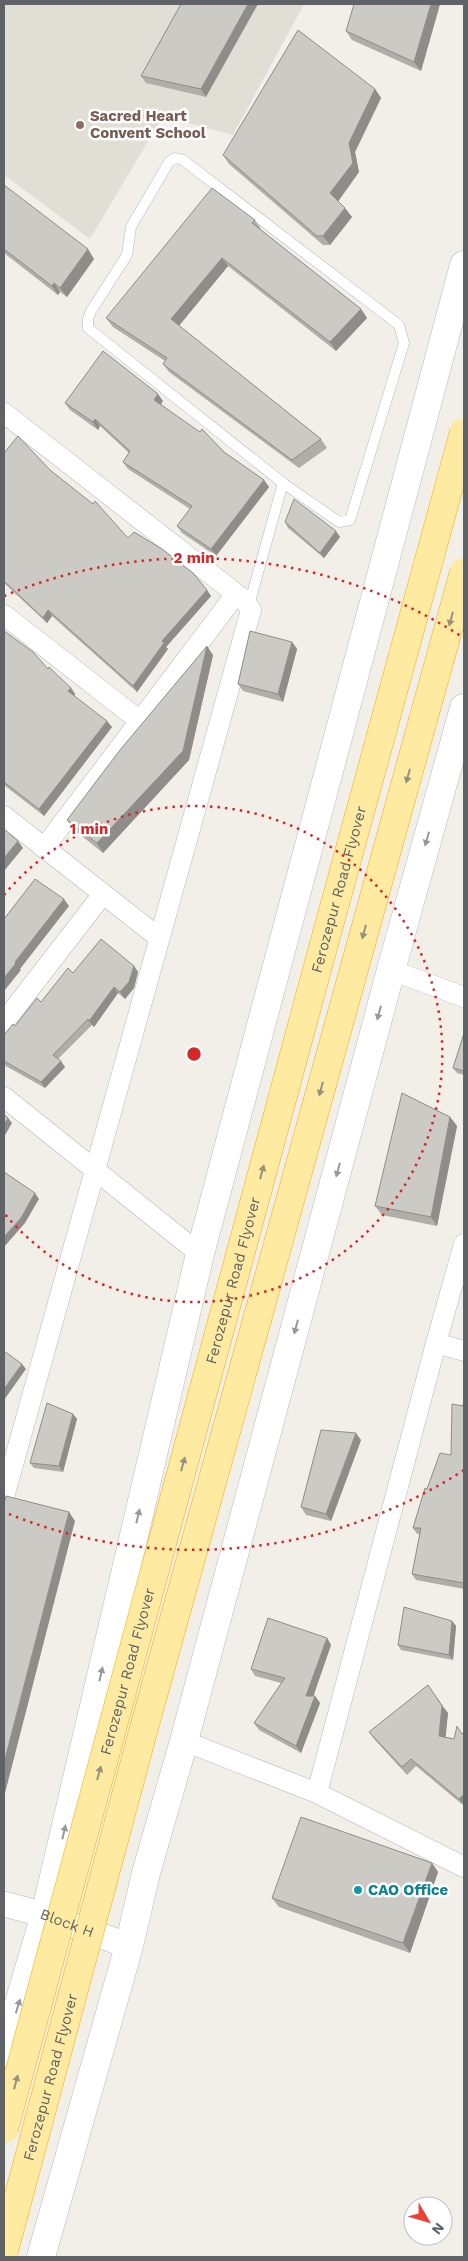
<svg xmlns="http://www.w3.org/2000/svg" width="468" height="2261" font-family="'Work Sans',sans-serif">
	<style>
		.education { fill: #e1ded6 }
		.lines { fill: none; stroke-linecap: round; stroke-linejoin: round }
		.service-casing { stroke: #b5b8bc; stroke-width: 11 }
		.minor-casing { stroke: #b5b8bc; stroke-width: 21 }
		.tertiary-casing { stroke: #b5b8bc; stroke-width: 26 }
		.secondary-casing { stroke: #b6babf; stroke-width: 29 }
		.service { stroke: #fff; stroke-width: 10 }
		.minor { stroke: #fff; stroke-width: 20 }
		.tertiary { stroke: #fff; stroke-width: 25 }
		.secondary { stroke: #fff; stroke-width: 28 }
		.trunk-bridge-casing { stroke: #f9ab00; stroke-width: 29; stroke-linecap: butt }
		.trunk-bridge { stroke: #feeaa1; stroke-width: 28 }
		.wall { fill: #afaea9 }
		.shaded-wall { fill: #8f8d8a }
		.building { fill: #cccac5; stroke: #8f8d8a }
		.oneway { fill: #97927c }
		.oneway2 { fill: #979a9d }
		.ring { fill: none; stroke: #d62828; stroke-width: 2.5; stroke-dasharray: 2.5 5 }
		.education-dot { fill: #8d6e63; stroke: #fff; stroke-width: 2 }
		.culture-dot { fill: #0f9aa8; stroke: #fff; stroke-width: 2 }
		.labels { text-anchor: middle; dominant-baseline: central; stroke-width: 5; stroke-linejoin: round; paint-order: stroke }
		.education-label { font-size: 15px; font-weight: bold; fill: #785e54; stroke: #fff; text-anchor: start }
		.street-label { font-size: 15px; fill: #5f6368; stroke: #fff }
		.culture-label { font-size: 15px; font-weight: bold; fill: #0d838f; stroke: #fff; text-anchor: start }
		.centre { fill: #d62828; stroke: #fff; stroke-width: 2.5 }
		.ring-label { font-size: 15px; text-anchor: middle; font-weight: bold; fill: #d62828; stroke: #fff; stroke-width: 5; stroke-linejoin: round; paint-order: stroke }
	</style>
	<rect width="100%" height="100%" fill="#f1efe8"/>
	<polygon class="education" points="4,4 304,4 233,135 163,116 90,239 4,175"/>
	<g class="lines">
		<g class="service-casing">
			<g id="service">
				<polygon points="175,158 183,160 399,325 404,343 350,520 339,522 283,483 88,328 88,319 91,311 127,255 131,227 169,162"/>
				<polyline points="249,605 283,483"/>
			</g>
		</g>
		<g class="minor-casing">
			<g id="minor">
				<polyline points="4,413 244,600 251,610 4,1497"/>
				<polyline points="4,615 140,721"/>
				<polyline points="4,816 158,937"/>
				<polyline points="44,848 236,594"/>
				<polyline points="391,970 464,997"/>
				<polyline points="4,1022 103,894"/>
				<polyline points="4,1097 200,1254"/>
				<polyline points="436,1343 464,1351"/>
				<polyline points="184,1741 317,1793 464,1867"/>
				<polyline points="317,1793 436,1343 464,1244"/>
			</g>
		</g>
		<g class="tertiary-casing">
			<g id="tertiary">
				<path id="s1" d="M4,1904L45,1915L129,1946"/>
			</g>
		</g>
		<g class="secondary-casing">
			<g id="secondary">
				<polyline points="4,2053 45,1915 200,1254 464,265"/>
				<polyline points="41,2257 129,1946 146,1873 184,1741 391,970 464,708"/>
			</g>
		</g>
		<use href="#service" class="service"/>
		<use href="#minor" class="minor"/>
		<use href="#tertiary" class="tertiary"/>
		<use href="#secondary" class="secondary"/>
		<g class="trunk-bridge-casing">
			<g id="trunk-bridge">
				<path id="s2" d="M4,2129L321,955L464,432"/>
				<path id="s3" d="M4,2251L144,1728L464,572"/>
			</g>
		</g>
		<use href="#trunk-bridge" class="trunk-bridge"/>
	</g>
	<g class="wall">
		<polygon points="181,4 206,97 146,83 141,76"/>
		<polygon points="440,4 421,71 352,40 346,31"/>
		<polygon points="375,89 381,98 355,152 359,172 338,201 352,217 330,245 323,245 229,164 223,155"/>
		<polygon points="4,185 94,259 67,297 60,292 58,295 4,253"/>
		<polygon points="255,220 261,229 260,229 361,309 367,318 336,351 228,266 179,326 321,439 327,448 299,468 169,372 163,364 165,361 113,327 106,318"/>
		<polygon points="163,401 161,404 224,452 264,480 269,487 216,556 182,533 177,526 190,509 128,469 123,462 129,453 100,426 98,430 70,410 65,403"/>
		<polygon points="4,453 50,470 128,538 211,596 166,647 168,649 137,692 52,616 47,623 4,583"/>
		<polygon points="285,522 340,537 324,558 288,528"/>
		<polygon points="4,631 71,688 75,694 74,696 112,727 44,816 4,785"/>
		<polygon points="292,642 297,649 283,702 243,691 238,684"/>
		<polygon points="213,655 189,760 103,853 73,829 67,820"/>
		<polygon points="134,966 138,972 134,988 125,999 118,993 94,1027 92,1025 58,1059 65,1067 45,1088 4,1065 4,1035 15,1026 73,973"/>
		<polygon points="464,1033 464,1075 457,1073 453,1068"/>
		<polygon points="450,1117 457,1126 437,1226 382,1215 375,1206"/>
		<polygon points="464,1399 464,1589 416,1580 412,1574 420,1534 417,1534 413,1528 427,1489 451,1455"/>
		<polygon points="73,1414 77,1419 63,1472 34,1468 30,1463"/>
		<polygon points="361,1440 331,1521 306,1515 301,1507"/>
		<polygon points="452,1621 456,1626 453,1660 401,1650 398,1645"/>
		<polygon points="327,1638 331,1645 313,1696 315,1696 320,1703 301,1753 259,1730 254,1723 281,1683 255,1676 251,1669"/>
		<polygon points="428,1685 448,1713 445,1737 454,1739 464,1732 464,1806 416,1766 407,1775 375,1740 369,1732"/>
		<polygon points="432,1863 438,1872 410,1953 279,1907 272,1898"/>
	</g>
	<g class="shaded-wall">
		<polygon points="248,4 258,4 206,97 201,89"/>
		<polygon points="431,4 440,4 421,71 414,62"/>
		<polygon points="375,89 381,98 355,152 359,172 337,203 330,193 349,143"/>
		<polygon points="345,208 352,217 330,245 323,236"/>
		<polygon points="88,249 94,259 67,297 60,288"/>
		<polygon points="222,258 228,266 177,328 171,319"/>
		<polygon points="54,283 60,292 58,295 52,286"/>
		<polygon points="361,309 367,318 336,351 330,342"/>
		<polygon points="158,394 163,401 159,407 154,400"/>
		<polygon points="95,419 100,426 98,430 93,422"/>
		<polygon points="264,480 269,487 216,556 211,549"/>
		<polygon points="336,531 340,537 324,558 320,553"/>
		<polygon points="207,590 211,596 166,647 168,649 137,692 133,686 162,641"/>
		<polygon points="48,610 52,616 47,623 43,618"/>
		<polygon points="292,642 297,649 283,702 278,694"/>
		<polygon points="207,646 213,655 189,760 103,853 97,843"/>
		<polygon points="71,688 75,694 73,698 68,691"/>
		<polygon points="107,721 112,727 44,816 39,809"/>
		<polygon points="18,841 23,848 4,871 4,858"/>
		<polygon points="64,899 69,906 20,969 21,970 4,991 4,978 15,962"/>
		<polygon points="134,966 138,972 134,988 125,999 120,992"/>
		<polygon points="114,987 118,993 94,1027 89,1021"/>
		<polygon points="61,1061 65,1067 45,1088 41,1082"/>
		<polygon points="450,1117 457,1126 437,1226 431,1217"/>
		<polygon points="8,1118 12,1123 4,1137 4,1125"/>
		<polygon points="35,1193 39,1199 25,1223 4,1247 4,1237"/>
		<polygon points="22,1364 26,1369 4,1400 4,1389"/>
		<polygon points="73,1414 77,1419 63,1472 59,1466"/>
		<polygon points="356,1433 361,1440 331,1521 326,1514"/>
		<polygon points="69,1512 75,1521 4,1797 4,1763"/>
		<polygon points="452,1621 456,1626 453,1660 449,1655"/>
		<polygon points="327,1638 331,1645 311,1703 306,1696"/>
		<polygon points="315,1696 320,1703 301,1753 296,1746"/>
		<polygon points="442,1706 448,1713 445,1744 439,1736"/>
		<polygon points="464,1794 464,1805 459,1799"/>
		<polygon points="432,1863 438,1872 410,1953 403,1943"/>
	</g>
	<g class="building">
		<polygon points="181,4 248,4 201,89 141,76"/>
		<polygon points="354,4 431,4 414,62 346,31"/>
		<polygon points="298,30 375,89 349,143 353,163 330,193 345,208 323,236 317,236 223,155"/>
		<polygon points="4,185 88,249 60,288 54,283 52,286 4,249"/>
		<polygon points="212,188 255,220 252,223 361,309 330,342 222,258 171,319 321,439 292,460 163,364 167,358 106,318"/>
		<polygon points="103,351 158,394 154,400 200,432 202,429 224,452 264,480 211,549 177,526 192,506 123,462 130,451 95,419 93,422 65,403"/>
		<polygon points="18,436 50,470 93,504 95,501 128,538 134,532 162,549 193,573 207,590 162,641 164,643 133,686 48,610 43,618 4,581 4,453"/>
		<polygon points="294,499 336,531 320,553 285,522"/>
		<polygon points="4,631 33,652 48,669 49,667 71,688 68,691 107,721 39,809 4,782"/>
		<polygon points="250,631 292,642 278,694 238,684"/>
		<polygon points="207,646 183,751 97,843 67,820 120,750"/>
		<polygon points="4,829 18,841 4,858"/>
		<polygon points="35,879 64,899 15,962 16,963 4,978 4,919"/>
		<polygon points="101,939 134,966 129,982 120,992 114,987 89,1021 88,1019 53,1055 61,1061 41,1082 4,1061 4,1035 13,1024 15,1026 37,998 41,1002 68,968 73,973"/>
		<polygon points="464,1033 464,1071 453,1068"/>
		<polygon points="402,1093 450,1117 431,1217 375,1206"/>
		<polygon points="4,1114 8,1118 4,1125"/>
		<polygon points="4,1172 35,1193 21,1218 4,1237"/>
		<polygon points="4,1351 22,1364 4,1389"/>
		<polygon points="464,1399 464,1583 412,1574 421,1528 413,1528 425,1488 427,1489 440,1453 451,1455 452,1404 463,1406"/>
		<polygon points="47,1403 73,1414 59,1466 30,1463"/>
		<polygon points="321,1430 356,1433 326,1514 301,1507"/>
		<polygon points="6,1496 69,1512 4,1763 4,1504"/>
		<polygon points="404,1607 452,1621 449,1655 398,1645"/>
		<polygon points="268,1618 327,1638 306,1696 315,1696 296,1746 254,1723 285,1678 251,1669"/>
		<polygon points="428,1685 442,1706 439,1736 454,1739 457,1726 462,1734 464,1732 464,1794 459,1799 411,1759 402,1767 369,1732"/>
		<polygon points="301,1817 432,1863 403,1943 272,1898"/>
	</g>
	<defs><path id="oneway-solid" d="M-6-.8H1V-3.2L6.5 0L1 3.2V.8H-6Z" transform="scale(1.25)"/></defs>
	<g class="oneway">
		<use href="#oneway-solid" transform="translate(451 619) rotate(105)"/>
		<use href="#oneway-solid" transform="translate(408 776) rotate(105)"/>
		<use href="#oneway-solid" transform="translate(364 932) rotate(105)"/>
		<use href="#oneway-solid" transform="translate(321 1089) rotate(105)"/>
		<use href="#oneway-solid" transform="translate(262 1172) rotate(-75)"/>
		<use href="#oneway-solid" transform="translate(183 1464) rotate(-75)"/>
		<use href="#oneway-solid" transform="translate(99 1773) rotate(-75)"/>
		<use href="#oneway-solid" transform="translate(16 2082) rotate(-75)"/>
	</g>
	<g class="oneway2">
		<use href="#oneway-solid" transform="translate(427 839) rotate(106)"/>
		<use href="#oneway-solid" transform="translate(379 1013) rotate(105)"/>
		<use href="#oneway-solid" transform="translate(338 1170) rotate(105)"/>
		<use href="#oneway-solid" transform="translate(296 1327) rotate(105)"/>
		<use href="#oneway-solid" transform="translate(138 1516) rotate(-77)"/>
		<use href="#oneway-solid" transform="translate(101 1674) rotate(-77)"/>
		<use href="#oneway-solid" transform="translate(64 1832) rotate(-77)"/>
		<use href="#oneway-solid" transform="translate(18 2006) rotate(-73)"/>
	</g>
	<g class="ring">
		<path d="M4 895A248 248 0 1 1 4 1213"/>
		<path d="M464 1470A496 496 0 0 1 4 1512M4 596A496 496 0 0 1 464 638"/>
	</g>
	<circle class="education-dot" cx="80" cy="125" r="5"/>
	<circle class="culture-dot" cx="358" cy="1890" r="5"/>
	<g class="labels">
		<g class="education-label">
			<text x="90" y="116">Sacred Heart<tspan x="90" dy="17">Convent School</tspan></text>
		</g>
		<g class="street-label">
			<text stroke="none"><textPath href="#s2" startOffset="1284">Ferozepur Road Flyover</textPath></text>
			<text stroke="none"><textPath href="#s2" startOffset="879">Ferozepur Road Flyover</textPath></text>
			<text stroke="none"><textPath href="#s2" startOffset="474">Ferozepur Road Flyover</textPath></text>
			<text stroke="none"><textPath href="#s1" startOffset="66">Block H</textPath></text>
			<text stroke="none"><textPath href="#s3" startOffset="180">Ferozepur Road Flyover</textPath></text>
		</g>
		<g class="culture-label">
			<text x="368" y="1890">CAO Office</text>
		</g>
	</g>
	<circle cx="194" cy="1054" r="8" class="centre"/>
	<g class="ring-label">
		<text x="194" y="563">2 min</text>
		<text x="89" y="834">1 min</text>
	</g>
	<rect width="468" height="2261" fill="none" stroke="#5f6368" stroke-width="10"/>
	<g transform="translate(428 2221) rotate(128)"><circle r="24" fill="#ffffff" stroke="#bfc1c3"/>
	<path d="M0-4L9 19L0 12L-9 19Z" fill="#ea4335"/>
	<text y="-8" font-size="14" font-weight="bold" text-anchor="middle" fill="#5f6368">N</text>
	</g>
</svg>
